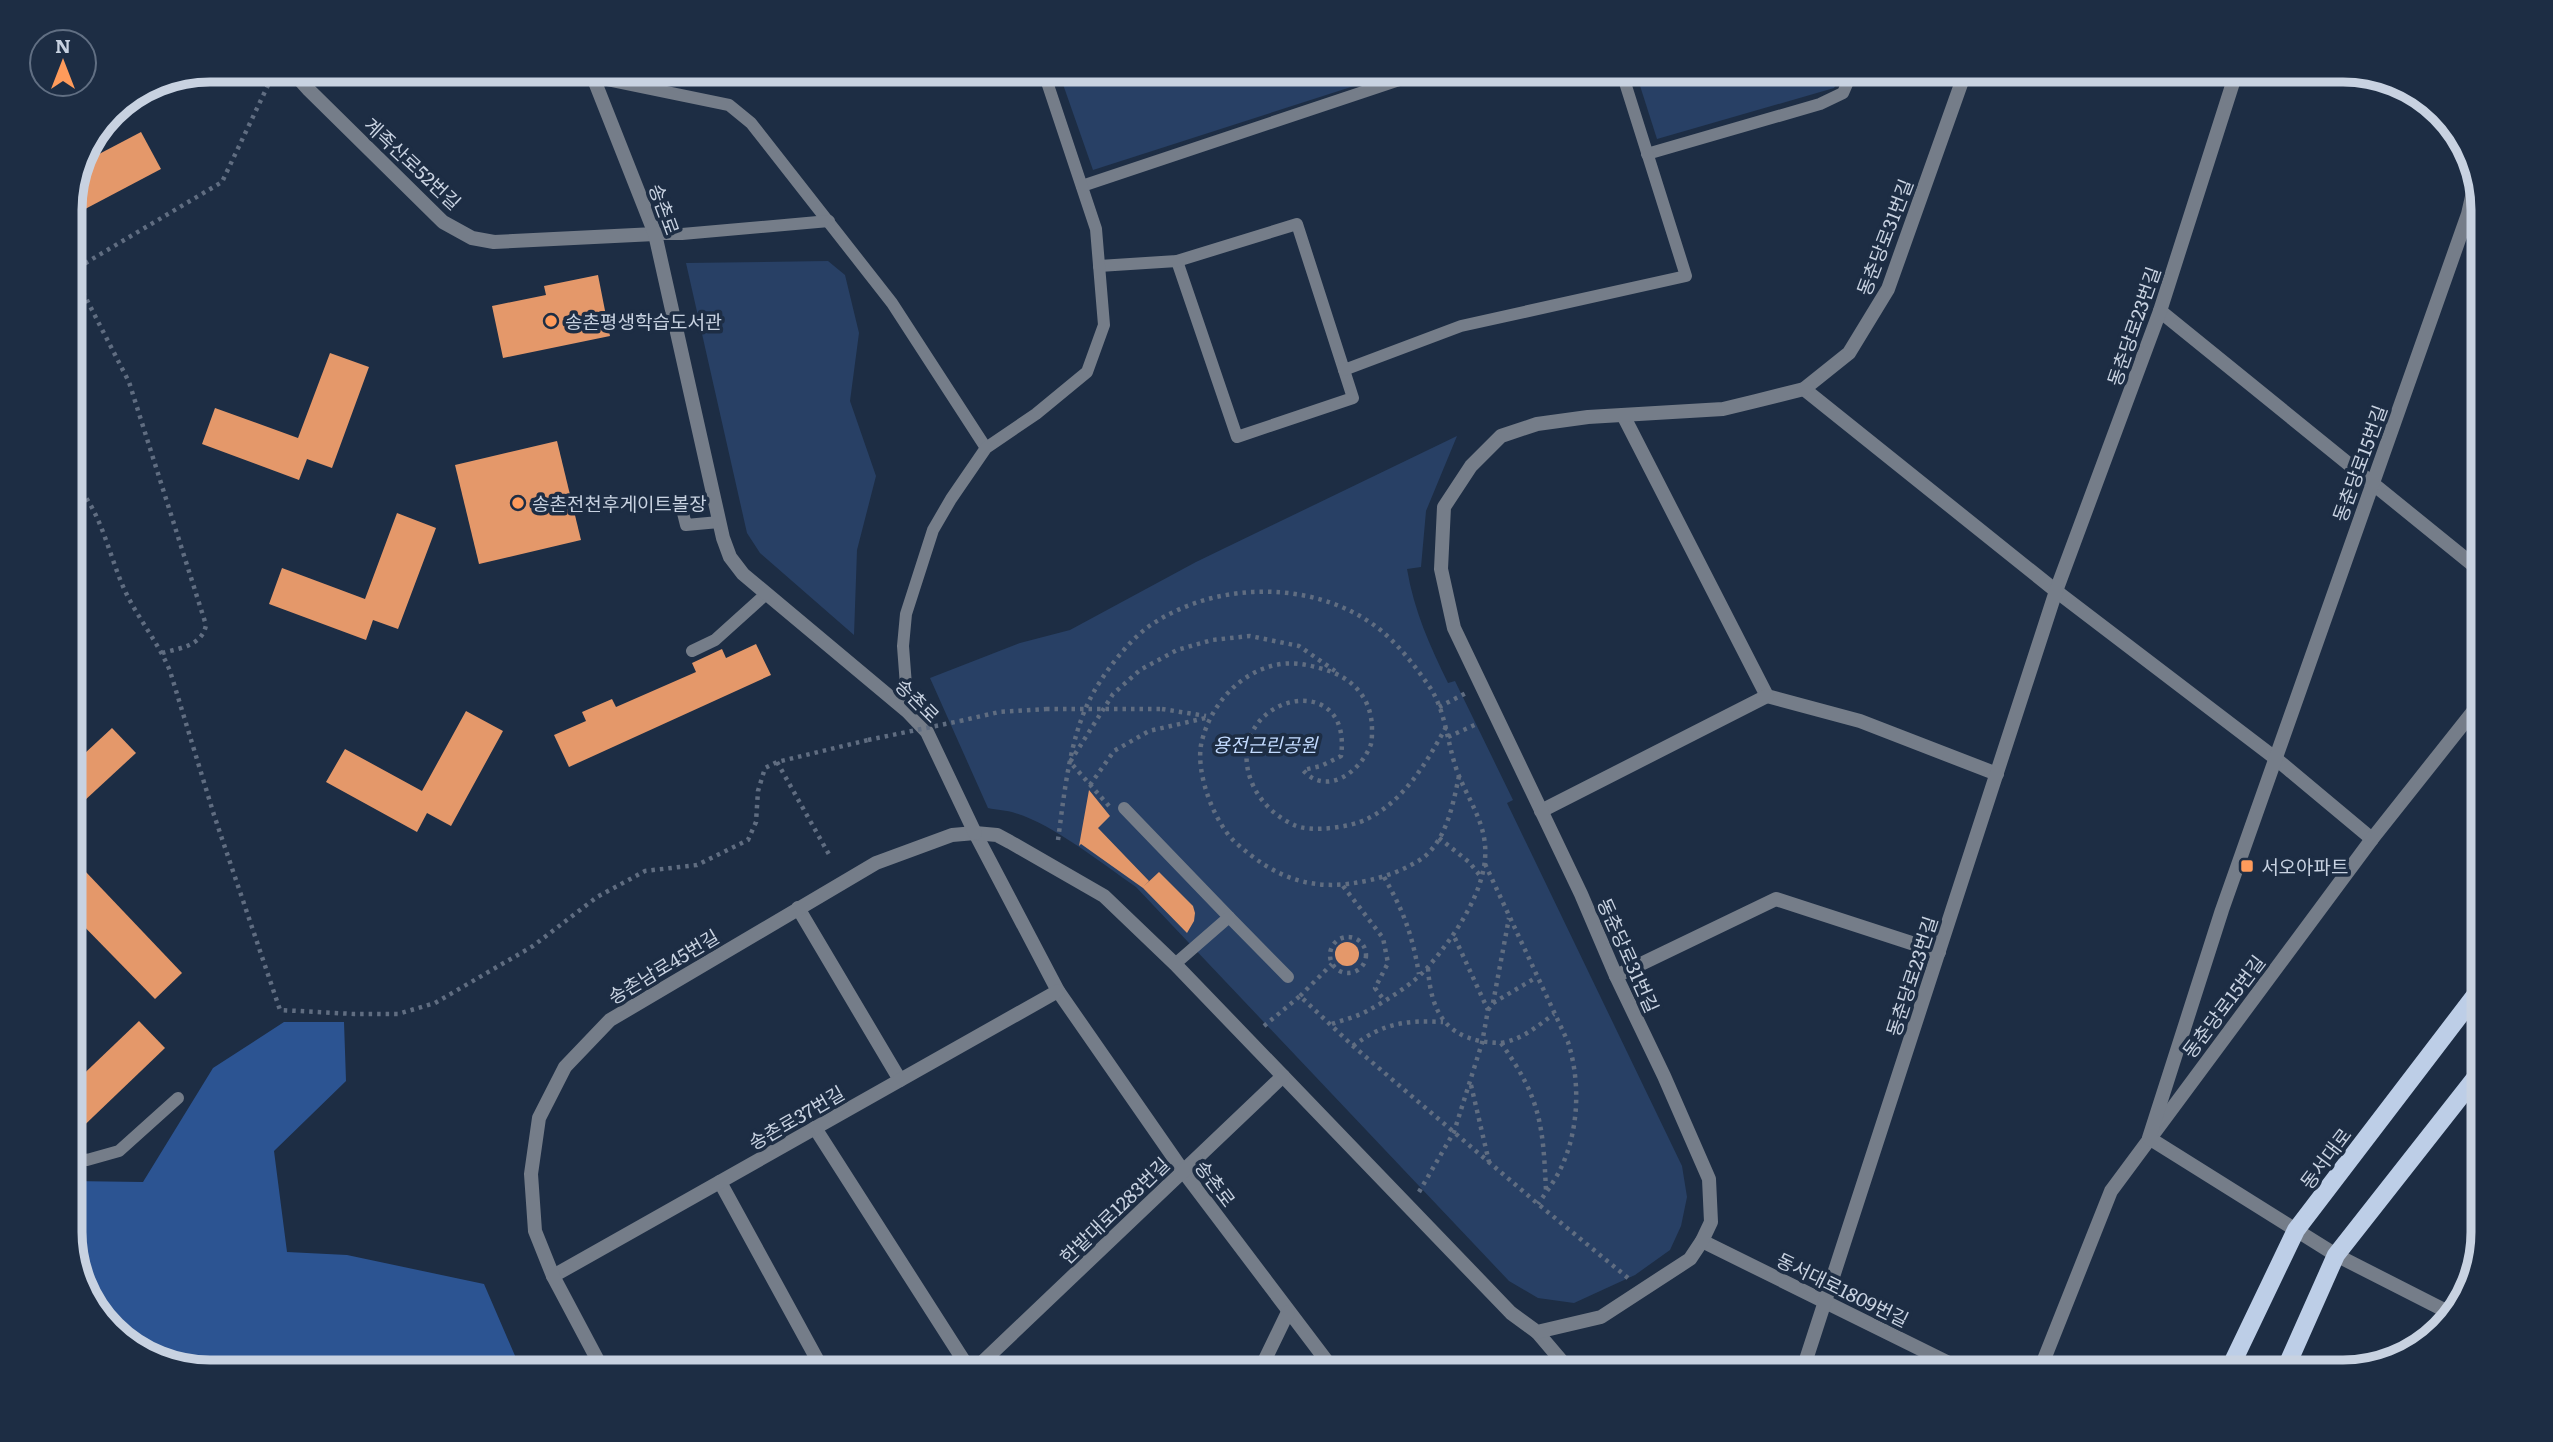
<svg xmlns="http://www.w3.org/2000/svg" width="2553" height="1442" font-family="Literata,'Noto Sans KR',serif">
	<style>
		.green { fill: #284065 }
		.forest { fill: #2c5492 }
		.building { fill: #e4986a }
		.lines { fill: none; stroke-linecap: round; stroke-linejoin: round }
		.path { stroke: #606d81; stroke-width: 4.5; stroke-dasharray: 3.5 5; stroke-linecap: butt }
		.service { stroke: #757d89; stroke-width: 12 }
		.minor { stroke: #757d89; stroke-width: 14 }
		.tertiary { stroke: #757d89; stroke-width: 14 }
		.primary { stroke: #bdcee7; stroke-width: 18 }
		.path-bridge { stroke: #606d81; stroke-width: 4.5; stroke-dasharray: 3.5 5; stroke-linecap: butt }
		.poi-dot { fill: #ff9b5b; stroke: #1d2d44; stroke-width: 2.5 }
		.labels { text-anchor: middle; dominant-baseline: central; stroke-width: 7; stroke-linejoin: round; paint-order: stroke }
		.street-label { font-size: 19px; fill: #c8d2e1; stroke: #1d2d44 }
		.poi-label { font-size: 19px; fill: #c8d2e1; stroke: #1d2d44; text-anchor: start }
		.park-label { font-size: 19px; font-style: italic; fill: #c3dbff; stroke: #1d2d44 }
		.rim { fill: none; stroke: #c8d2e1; stroke-width: 9 }
	</style>
	<rect width="100%" height="100%" fill="#1d2d44"/>
	<g class="green">
		<polygon points="1058,70 1404,70 1093,170"/>
		<polygon points="1635,70 1844,70 1834,88 1657,139"/>
		<polygon points="828,261 845,275 859,333 850,401 876,476 857,550 854,635 760,553 747,533 686,263"/>
		<path d="M1457,436L1426,511L1421,567L1407,569C1414,611 1430,646 1448,683L1455,681L1513,800L1507,803L1682,1166L1687,1197L1681,1226L1670,1250L1635,1275L1574,1303L1538,1298L1509,1281L1136,887C1101,863 1054,825 1015,813C1007,810 997,810 988,808L930,678L1020,643L1070,630L1196,562Z"/>
	</g>
	<polygon class="forest" points="284,1022 344,1022 346,1081 274,1151 287,1252 347,1255 484,1284 522,1372 346,1372 320,1363 310,1372 210,1372 140,1353 89,1302 70,1241 70,1181 143,1182 213,1068"/>
	<g class="building">
		<polygon points="141,132 161,169 70,217 70,201 80,164"/>
		<polygon points="598,275 610,336 503,358 492,306 546,295 544,286"/>
		<polygon points="330,353 369,367 332,468 307,459 299,480 202,444 215,408 298,438"/>
		<polygon points="557,441 581,540 479,564 455,465"/>
		<polygon points="397,513 436,528 398,629 373,620 366,640 269,604 282,568 365,599"/>
		<polygon points="756,644 771,675 569,767 554,735 586,721 582,712 612,699 616,707 696,672 692,663 722,649 726,658"/>
		<polygon points="466,711 503,731 451,826 427,813 417,832 326,782 345,749 422,791"/>
		<polygon points="112,728 136,753 70,814 70,767"/>
		<polygon points="1089,790 1110,816 1098,828 1149,881 1143,887 1159,872 1193,906 1195,913 1194,921 1187,933 1143,888 1081,844 1079,846"/>
		<polygon points="85,871 182,973 155,999 70,912 70,885"/>
		<circle cx="1347" cy="954" r="12"/>
		<polygon points="139,1021 165,1048 70,1139 70,1087"/>
	</g>
	<g class="lines">
		<g class="path">
			<path d="M70,479C103,509 108,557 127,595C140,621 159,644 170,671L214,815L280,1010L354,1014H398L435,1003L533,946L597,897L645,871L697,865L748,840L756,822L758,791L765,768L777,762L868,740"/>
			<path d="M162,653C180,648 202,646 206,625L129,382L72,271L222,182L270,81"/>
			<polyline points="1439,707 1466,693"/>
			<polyline points="1162,709 1206,716"/>
			<polyline points="960,721 999,712 1046,709"/>
			<path d="M1446,727C1427,762 1404,801 1367,819C1352,827 1310,833 1294,825C1265,812 1243,782 1247,749C1255,690 1352,677 1341,756L1321,766L1303,770C1326,797 1361,772 1371,744C1372,740 1372,734 1372,729C1372,698 1352,677 1323,669C1308,665 1296,662 1281,664C1240,670 1209,706 1201,745C1196,774 1214,822 1235,842C1277,880 1315,893 1370,880C1388,876 1409,868 1424,857C1447,838 1453,804 1459,776"/>
			<polyline points="1448,737 1479,723"/>
			<polyline points="777,762 831,858"/>
			<polyline points="1090,785 1114,751 1149,731 1210,717"/>
			<polyline points="1109,806 1070,762 1113,694 1140,670 1177,650 1212,640 1250,636 1299,646 1335,671"/>
			<polyline points="1439,838 1469,862 1482,878"/>
			<path d="M1058,840C1064,796 1069,742 1089,701C1100,678 1126,643 1148,627C1210,583 1304,579 1368,621C1393,637 1412,662 1429,686C1447,712 1447,747 1459,776C1468,798 1483,820 1485,845C1489,887 1455,936 1428,967C1413,984 1389,999 1369,1010C1357,1017 1342,1020 1329,1025"/>
			<path d="M1485,864L1568,1042C1581,1083 1579,1133 1559,1172C1553,1183 1545,1194 1538,1204"/>
			<path d="M1384,877C1404,912 1412,934 1419,974"/>
			<polyline points="1343,886 1383,938 1388,963 1375,988 1384,1000"/>
			<circle cx="1348" cy="955" r="18"/>
			<path d="M1428,968C1431,1016 1449,1042 1501,1043C1541,1099 1543,1125 1546,1191"/>
			<polyline points="1300,996 1332,964"/>
			<polyline points="1493,1003 1537,977"/>
			<polyline points="1488,1010 1493,1003 1509,918"/>
			<polyline points="1264,1026 1300,996 1353,1046 1538,1204 1628,1278"/>
			<path d="M1501,1043C1523,1039 1536,1027 1554,1014"/>
			<path d="M1353,1046C1383,1023 1406,1020 1443,1022"/>
			<polyline points="1471,1085 1489,1162"/>
			<polyline points="1419,1192 1454,1132 1482,1043 1488,1010 1453,934"/>
		</g>
		<g class="service">
			<polyline points="593,77 729,105 751,123 892,303 986,448"/>
			<polyline points="1647,154 1820,104 1843,93 1853,70"/>
			<polyline points="1082,186 1429,70"/>
			<polyline points="655,234 682,234 829,221"/>
			<polyline points="1177,261 1237,437 1353,398 1344,370"/>
			<polyline points="1099,266 1177,261 1297,224 1344,370 1461,326 1686,276 1621,70"/>
			<polyline points="683,513 686,525 719,522"/>
			<polyline points="692,651 715,640 766,594"/>
			<polyline points="908,712 903,646 906,614 933,530 951,499 986,448 1036,414 1087,372 1104,325 1096,229 1043,70"/>
			<polyline points="1124,808 1229,917"/>
			<polyline points="1175,964 1229,917 1288,977"/>
			<polyline points="70,1157 87,1160 119,1151 178,1098"/>
		</g>
		<g class="minor">
			<polyline points="291,70 309,90 443,222 472,238 494,242 655,234"/>
			<polyline points="501,70 593,77"/>
			<polyline points="2160,311 2483,573"/>
			<polyline points="1804,389 2056,591 2275,758 2372,839"/>
			<polyline points="1623,415 1767,696 1860,721 1997,774"/>
			<polyline points="1541,811 1767,696"/>
			<polyline points="975,833 1058,991 1183,1171 1335,1372"/>
			<polyline points="798,908 900,1080"/>
			<polyline points="1616,976 1776,899 1939,952"/>
			<polyline points="815,1128 971,1372"/>
			<polyline points="720,1182 824,1372"/>
			<polyline points="1702,1241 1967,1372"/>
			<polyline points="2336,1255 2452,1314"/>
			<polyline points="553,1276 1058,991"/>
			<polyline points="1537,1332 1571,1372"/>
			<polyline points="604,1372 553,1276 535,1231 531,1174 539,1118 565,1067 610,1020 876,863 952,835 975,833 997,835 1010,842 1104,896 1175,964 1511,1313 1537,1332 1601,1317 1690,1259 1702,1241 1711,1222 1709,1179 1664,1076 1616,976 1581,894 1454,628 1441,569 1444,507 1471,466 1501,436 1537,424 1588,417 1723,409 1756,401 1804,389 1849,353 1888,289 1966,70"/>
			<polyline points="972,1372 1283,1076"/>
			<polyline points="1259,1372 1288,1312"/>
			<polyline points="1802,1372 2056,591 2160,311 2237,70"/>
			<polyline points="2039,1372 2111,1191 2372,839 2483,699"/>
		</g>
		<g class="tertiary">
			<polyline points="602,70 593,77 655,234 723,538 730,557 743,574 908,712 927,732 975,833"/>
			<polyline points="2336,1255 2149,1138 2222,910 2468,214 2476,179"/>
		</g>
		<g class="primary">
			<polyline points="2228,1372 2296,1230 2483,985"/>
			<polyline points="2284,1372 2336,1255 2483,1068"/>
		</g>
		<g class="path-bridge">
			<polyline points="1046,709 1162,709"/>
			<polyline points="868,740 960,721"/>
		</g>
	</g>
	<g class="poi-dot">
		<circle cx="551" cy="321" r="7"/>
		<circle cx="518" cy="503" r="7"/>
		<rect x="2240" y="859" width="14" height="14" rx="3.5"/>
	</g>
	<g class="labels">
		<g class="street-label">
			<text transform="translate(413 163) rotate(43)">계족산로52번길</text>
			<text transform="translate(665 209) rotate(70)">송촌로</text>
			<text transform="translate(1884 237) rotate(-69)">동춘당로31번길</text>
			<text transform="translate(2133 326) rotate(-71)">동춘당로23번길</text>
			<text transform="translate(2359 463) rotate(-70)">동춘당로15번길</text>
			<text transform="translate(918 700) rotate(45)">송촌로</text>
			<text transform="translate(1629 955) rotate(66)">동춘당로31번길</text>
			<text transform="translate(663 966) rotate(-31)">송촌남로45번길</text>
			<text transform="translate(1911 976) rotate(-72)">동춘당로23번길</text>
			<text transform="translate(2223 1006) rotate(-53)">동춘당로15번길</text>
			<text transform="translate(796 1117) rotate(-30)">송촌로37번길</text>
			<text transform="translate(2325 1158) rotate(-53)">동서대로</text>
			<text transform="translate(1216 1183) rotate(53)">송촌로</text>
			<text transform="translate(1114 1210) rotate(-44)">한밭대로1283번길</text>
			<text transform="translate(1843 1289) rotate(26)">동서대로1809번길</text>
		</g>
		<g class="poi-label">
			<text x="565" y="321">송촌평생학습도서관</text>
			<text x="532" y="503">송촌전천후게이트볼장</text>
			<text x="2261" y="866">서오아파트</text>
		</g>
		<g class="park-label">
			<text x="1265" y="744">용전근린공원</text>
		</g>
	</g>
	<path d="M0 0H2553V1442H0ZM210 82H2343A128 128 0 0 1 2471 210V1232A128 128 0 0 1 2343 1360H210A128 128 0 0 1 82 1232V210A128 128 0 0 1 210 82Z" fill="#1d2d44" fill-rule="evenodd"/>
	<path class="rim" d="M210 82H2343A128 128 0 0 1 2471 210V1232A128 128 0 0 1 2343 1360H210A128 128 0 0 1 82 1232V210A128 128 0 0 1 210 82Z"/>
	<g transform="translate(63 63)"><circle r="33" fill="#1d2d44" stroke="#616f83" stroke-width="2"/>
	<path d="M0-5L12 26L0 18L-12 26Z" fill="#ff9b5b"/>
	<text y="-10" font-size="19" font-weight="bold" text-anchor="middle" fill="#c8d2e1">N</text>
	</g>
</svg>
